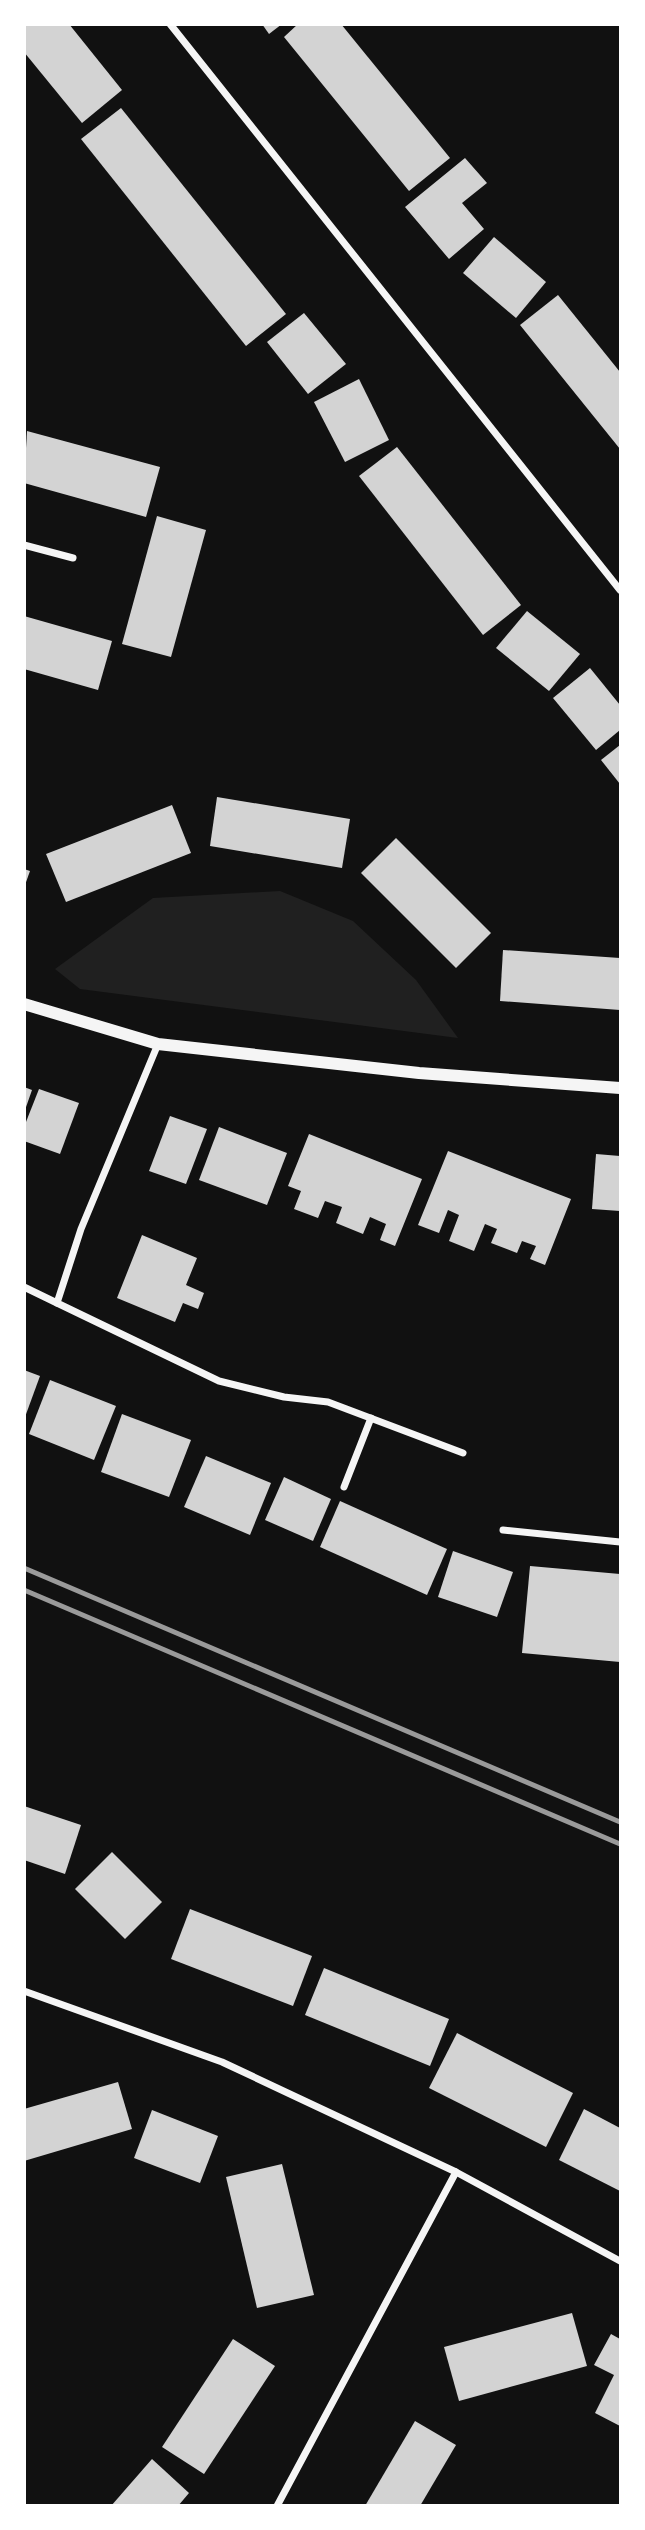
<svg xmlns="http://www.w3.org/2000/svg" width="645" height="2530" font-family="'Crimson Pro',serif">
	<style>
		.green { fill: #202020 }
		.building { fill: #d3d3d3 }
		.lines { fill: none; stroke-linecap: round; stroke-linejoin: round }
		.minor { stroke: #f5f5f5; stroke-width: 7 }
		.tertiary { stroke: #f5f5f5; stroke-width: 12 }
		.rail { stroke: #9a9a9a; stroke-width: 5 }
	</style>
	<rect width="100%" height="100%" fill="#111"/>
	<polygon class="green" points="280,891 353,921 416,980 458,1038 80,989 55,969 153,898"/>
	<g class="building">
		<polygon points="24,24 69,24 122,90 82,123 24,52"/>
		<polygon points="262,24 282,24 269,34"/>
		<polygon points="298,24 341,24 450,158 409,191 284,37"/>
		<polygon points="121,108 286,314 246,346 81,139"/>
		<polygon points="465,158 487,183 462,203 484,229 449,259 405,207"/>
		<polygon points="494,237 546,282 516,318 463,273"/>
		<polygon points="558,295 620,372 620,449 520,325"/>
		<polygon points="304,313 346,364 308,394 267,342"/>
		<polygon points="359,379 389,440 345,462 314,402"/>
		<polygon points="27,431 160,467 146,517 24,483"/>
		<polygon points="397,447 521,605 483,635 359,476"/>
		<polygon points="157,516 206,530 171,657 122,644"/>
		<polygon points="527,611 580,654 549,691 496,648"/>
		<polygon points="24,616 112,641 98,690 24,669"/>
		<polygon points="590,668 620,705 620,730 596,750 553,698"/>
		<polygon points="620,745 620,784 601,760"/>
		<polygon points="217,797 350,819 342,868 210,846"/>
		<polygon points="172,805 191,853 66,902 46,854"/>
		<polygon points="396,838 491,933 456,968 361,873"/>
		<polygon points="24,869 30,871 25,885 24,885"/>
		<polygon points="503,950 620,958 620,1010 500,1001"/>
		<polygon points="24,1087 32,1090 25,1110 24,1110"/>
		<polygon points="39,1089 79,1103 60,1154 24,1141 24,1127"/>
		<polygon points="170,1116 207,1129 186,1184 149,1171"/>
		<polygon points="219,1127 287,1153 267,1205 199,1180"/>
		<polygon points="309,1134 422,1179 395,1246 380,1240 386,1224 370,1217 363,1234 336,1223 342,1207 325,1201 318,1218 294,1209 301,1191 288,1186"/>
		<polygon points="448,1151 571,1199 545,1265 530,1259 536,1246 522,1241 517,1253 491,1243 497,1229 485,1224 474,1251 449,1241 459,1215 448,1210 439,1233 418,1225"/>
		<polygon points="596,1154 620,1156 620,1211 592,1209"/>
		<polygon points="142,1235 197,1258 186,1285 204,1293 198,1309 183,1303 175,1322 117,1298"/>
		<polygon points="24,1370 40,1376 25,1417 24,1417"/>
		<polygon points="50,1380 116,1406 94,1460 29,1434"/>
		<polygon points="122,1414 191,1440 169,1497 101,1472"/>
		<polygon points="206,1456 271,1483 250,1535 184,1507"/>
		<polygon points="284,1477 331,1499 313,1541 265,1520"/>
		<polygon points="340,1501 447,1549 427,1595 320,1547"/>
		<polygon points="453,1551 513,1572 497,1617 438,1597"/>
		<polygon points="530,1566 620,1574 620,1662 522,1653"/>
		<polygon points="24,1806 81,1825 65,1874 24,1860"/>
		<polygon points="112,1852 162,1902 125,1939 75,1889"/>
		<polygon points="190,1909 312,1956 293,2006 171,1959"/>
		<polygon points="324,1968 449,2019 430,2066 305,2015"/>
		<polygon points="457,2033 573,2093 546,2147 429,2088"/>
		<polygon points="118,2082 132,2129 24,2161 24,2109"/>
		<polygon points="584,2109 620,2128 620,2191 559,2160"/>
		<polygon points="152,2110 218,2136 200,2183 134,2158"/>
		<polygon points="282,2164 314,2295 257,2308 226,2177"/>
		<polygon points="572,2313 587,2366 459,2401 444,2347"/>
		<polygon points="611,2334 620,2339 620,2426 595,2413 614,2375 594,2365"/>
		<polygon points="233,2339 275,2366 204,2474 162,2447"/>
		<polygon points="415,2421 456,2445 420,2506 365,2506"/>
		<polygon points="152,2459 189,2493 178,2506 111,2506"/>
	</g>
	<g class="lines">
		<g class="minor">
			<polyline points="170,24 620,590"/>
			<polyline points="24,545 73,558"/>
			<polyline points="158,1044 81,1229 57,1303 219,1381 284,1397 328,1402 463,1453"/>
			<polyline points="24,1287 57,1303"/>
			<polyline points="344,1487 371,1418"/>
			<polyline points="503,1530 620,1542"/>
			<polyline points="24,1991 222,2062 456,2172 620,2261"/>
			<polyline points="277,2506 456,2172"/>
		</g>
		<polyline class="tertiary" points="24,1004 158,1044 419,1073 620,1088"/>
		<g class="rail">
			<polyline points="24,1568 620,1822"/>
			<polyline points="24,1590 620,1844"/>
		</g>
	</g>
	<rect width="645" height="2530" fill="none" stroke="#ffffff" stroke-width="52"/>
</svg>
